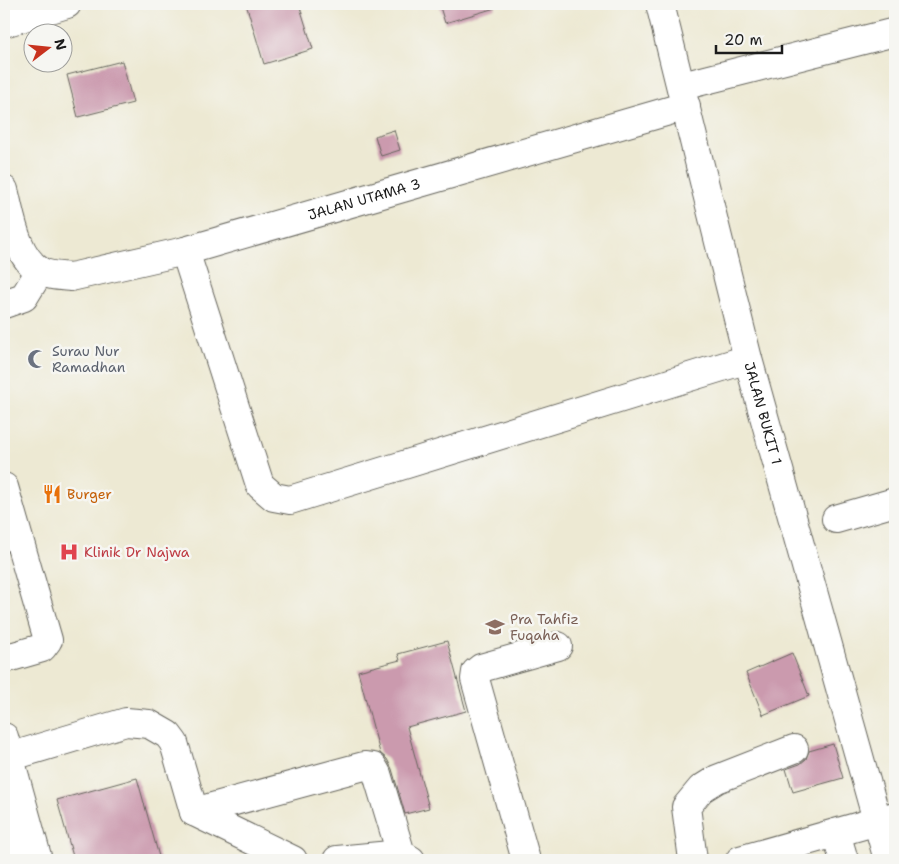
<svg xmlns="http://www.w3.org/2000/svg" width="899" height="864" font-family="'Shantell Sans',sans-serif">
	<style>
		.building { fill: #cb9aae }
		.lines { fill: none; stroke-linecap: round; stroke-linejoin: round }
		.minor-casing { stroke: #65645c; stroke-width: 30 }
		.major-casing { stroke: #65645c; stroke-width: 30 }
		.minor { stroke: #fff; stroke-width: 28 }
		.major { stroke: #fff; stroke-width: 28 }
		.labels { text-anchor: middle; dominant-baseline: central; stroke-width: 5; stroke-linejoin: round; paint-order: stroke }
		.street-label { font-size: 14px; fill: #1c1c1c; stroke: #f6f6f2 }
		.worship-label { font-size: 14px; fill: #5b616d; stroke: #f6f6f2; text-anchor: start }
		.food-label { font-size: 14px; fill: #c56008; stroke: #f6f6f2; text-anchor: start }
		.health-label { font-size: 14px; fill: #be3a42; stroke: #f6f6f2; text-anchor: start }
		.education-label { font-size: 14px; fill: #785e54; stroke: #f6f6f2; text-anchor: start }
	</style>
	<rect width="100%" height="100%" fill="#f6f6f2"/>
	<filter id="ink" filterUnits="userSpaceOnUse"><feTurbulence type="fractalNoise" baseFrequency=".02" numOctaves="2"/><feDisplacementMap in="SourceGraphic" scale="10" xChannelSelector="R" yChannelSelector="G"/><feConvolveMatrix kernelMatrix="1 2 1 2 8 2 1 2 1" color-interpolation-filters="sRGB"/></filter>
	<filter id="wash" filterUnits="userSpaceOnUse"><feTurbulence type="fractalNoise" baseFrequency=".0096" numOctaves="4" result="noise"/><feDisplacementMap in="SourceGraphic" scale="20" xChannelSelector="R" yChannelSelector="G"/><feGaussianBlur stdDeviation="1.12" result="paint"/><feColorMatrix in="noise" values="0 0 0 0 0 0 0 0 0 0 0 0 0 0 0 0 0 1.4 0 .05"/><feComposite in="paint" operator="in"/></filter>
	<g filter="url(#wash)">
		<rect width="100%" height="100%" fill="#ede9d3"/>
		<g id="blocks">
			<g class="building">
				<polygon points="246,4 299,4 313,49 264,64"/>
				<polygon points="439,4 494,4 495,8 445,23"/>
				<polygon points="122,61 133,103 78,117 67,75"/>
				<polygon points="394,130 400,150 381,156 375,136"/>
				<polygon points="447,641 466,711 407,727 429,808 405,814 392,769 387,759 380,753 358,671 400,660 398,654"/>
				<polygon points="792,653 809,696 763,715 746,673"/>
				<polygon points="833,744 843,778 793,792 786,769 800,764 806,759 809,751"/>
				<polygon points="137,778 160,860 74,860 57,800"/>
			</g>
		</g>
	</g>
	<g filter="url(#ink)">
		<use href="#blocks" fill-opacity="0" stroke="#65645c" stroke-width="1"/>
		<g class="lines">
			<g class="minor-casing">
				<g id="minor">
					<path id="s1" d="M660,4L748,359L887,856"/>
					<polyline points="4,23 67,4"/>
					<polyline points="682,86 895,32"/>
					<path id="s2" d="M4,190C11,216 15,255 40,271C49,276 61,276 71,277L185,251L686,106"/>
					<polyline points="185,251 260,485 274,497 290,500 748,359"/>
					<polyline points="4,304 24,297 40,271"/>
					<polyline points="4,487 48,640 42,648 4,659"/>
					<polyline points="836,519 895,502"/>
					<polyline points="9,757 126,722 149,724 168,735 174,743 194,812 293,860"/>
					<polyline points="194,812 364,766 373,767 377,774 401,854"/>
					<polyline points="836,833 844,860"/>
					<polyline points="337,860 401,854 411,860"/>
					<polyline points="526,860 475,679 476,672 481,668 558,646"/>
					<polyline points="693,860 686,807 701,789 717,779 794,749"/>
					<polyline points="740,860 895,816"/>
				</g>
			</g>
			<g class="major-casing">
				<g id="major">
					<polyline points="4,737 38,860"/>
					<polyline points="4,823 14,860"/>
				</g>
			</g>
			<use href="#minor" class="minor"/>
			<use href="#major" class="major"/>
		</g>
	</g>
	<defs>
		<g id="mosque-bare" transform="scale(1.5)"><path d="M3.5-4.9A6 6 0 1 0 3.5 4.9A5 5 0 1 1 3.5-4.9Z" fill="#6b7280" stroke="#f6f6f2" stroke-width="2.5" paint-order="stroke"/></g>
		<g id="restaurant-bare" transform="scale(1.5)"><path d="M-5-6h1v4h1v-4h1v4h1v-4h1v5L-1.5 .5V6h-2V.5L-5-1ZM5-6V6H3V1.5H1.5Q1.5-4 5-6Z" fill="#e8710a" stroke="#f6f6f2" stroke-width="2.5" paint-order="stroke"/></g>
		<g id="hospital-bare" transform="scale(1.5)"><path d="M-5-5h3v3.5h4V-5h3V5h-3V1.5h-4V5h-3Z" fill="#e0444e" stroke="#f6f6f2" stroke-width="2.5" paint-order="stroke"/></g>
		<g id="school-bare" transform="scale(1.5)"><path d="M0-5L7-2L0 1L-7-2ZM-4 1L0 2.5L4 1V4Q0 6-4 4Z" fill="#8d6e63" stroke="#f6f6f2" stroke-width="2.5" paint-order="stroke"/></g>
	</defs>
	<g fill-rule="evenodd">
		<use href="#mosque-bare" x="37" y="359"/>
		<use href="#restaurant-bare" x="52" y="494"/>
		<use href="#hospital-bare" x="69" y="552"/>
		<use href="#school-bare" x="495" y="627"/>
	</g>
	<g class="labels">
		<g class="street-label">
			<text stroke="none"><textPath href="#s2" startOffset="426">JALAN UTAMA 3</textPath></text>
			<text stroke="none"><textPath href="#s1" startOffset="422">JALAN BUKIT 1</textPath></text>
		</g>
		<g class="worship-label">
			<text x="52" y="351">Surau Nur<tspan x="52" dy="16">Ramadhan</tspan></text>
		</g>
		<g class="food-label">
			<text x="67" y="494">Burger</text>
		</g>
		<g class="health-label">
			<text x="84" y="552">Klinik Dr Najwa</text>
		</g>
		<g class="education-label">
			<text x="510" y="619">Pra Tahfiz<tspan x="510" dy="16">Fuqaha</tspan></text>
		</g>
	</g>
	<rect width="899" height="864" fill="none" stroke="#f6f6f2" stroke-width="20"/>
	<g transform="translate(48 48) rotate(74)"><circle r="24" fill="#f6f6f2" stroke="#9f9f9c"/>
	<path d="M0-4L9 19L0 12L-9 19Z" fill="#c8321e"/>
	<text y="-8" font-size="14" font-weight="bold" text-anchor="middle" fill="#1c1c1c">N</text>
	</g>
	<path d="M716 45v8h66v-8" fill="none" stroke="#1c1c1c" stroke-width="2.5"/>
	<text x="724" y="45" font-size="15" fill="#1c1c1c" stroke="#f6f6f2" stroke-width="4" paint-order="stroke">20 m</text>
</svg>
